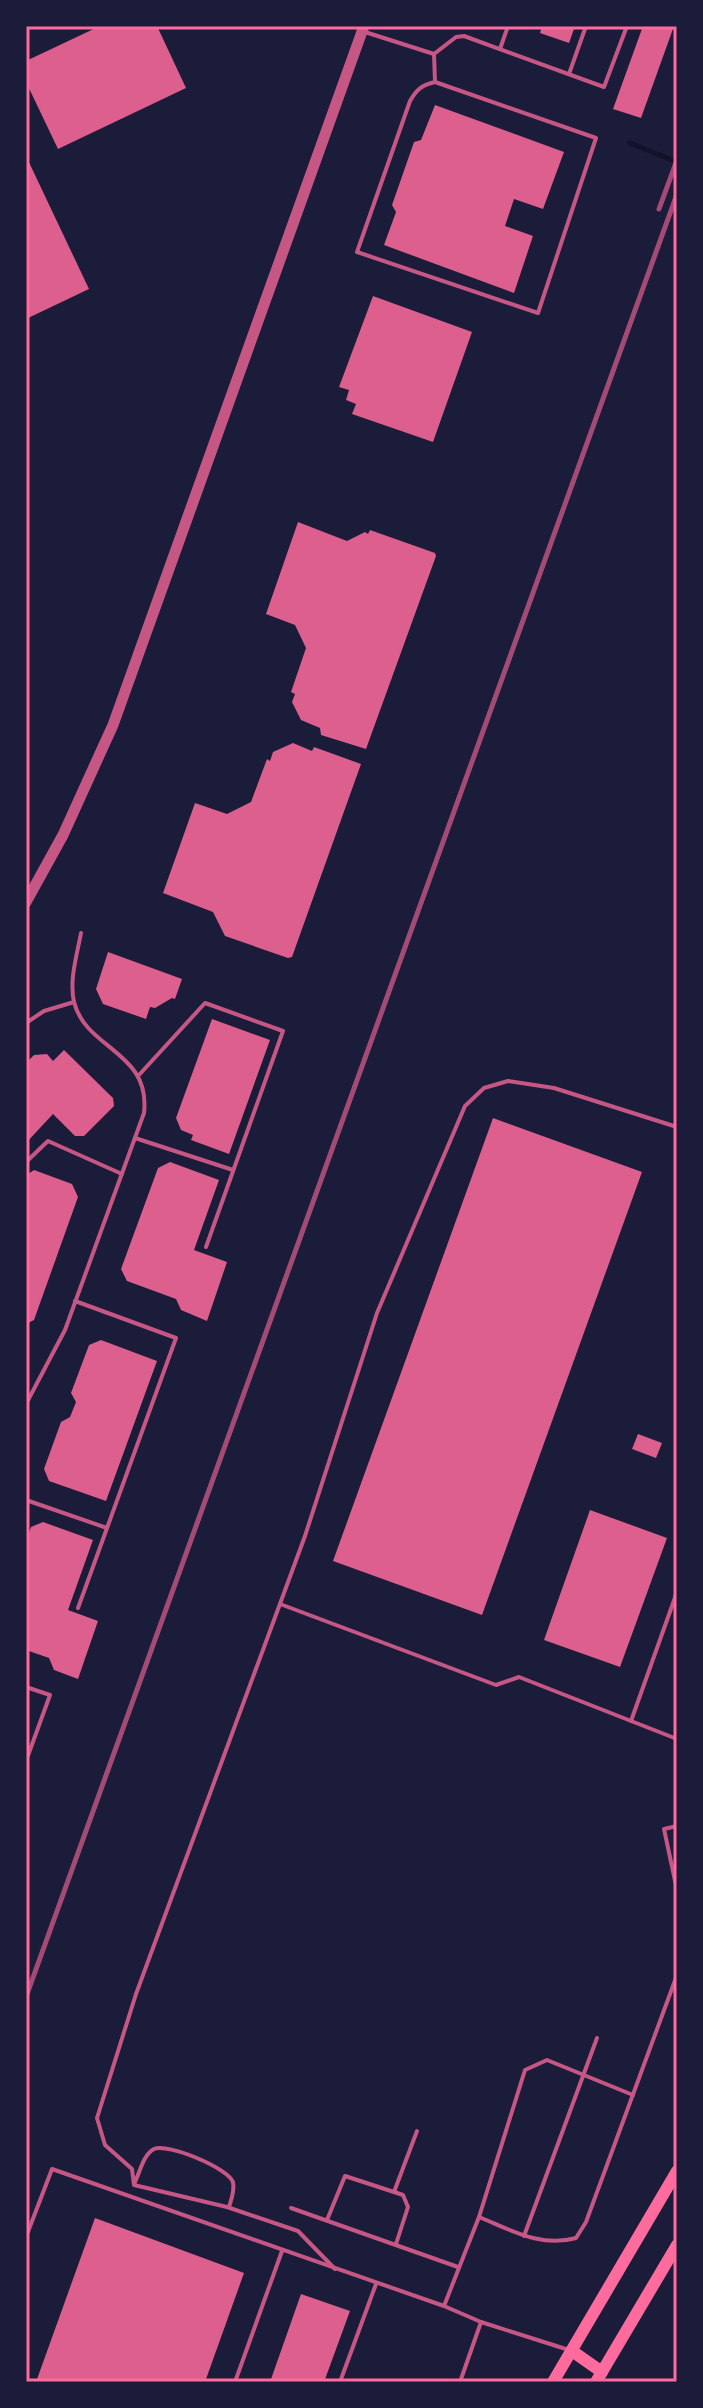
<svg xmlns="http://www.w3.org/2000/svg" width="703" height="2408" font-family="Karla,sans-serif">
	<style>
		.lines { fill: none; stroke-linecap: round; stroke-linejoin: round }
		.stream { stroke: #12122b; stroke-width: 5 }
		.building { fill: #dd5f8e }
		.service { stroke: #c65784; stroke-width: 4 }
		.tertiary { stroke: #c65784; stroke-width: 11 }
		.secondary { stroke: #ff6b9d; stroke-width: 12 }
		.rail { stroke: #a44b75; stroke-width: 5 }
		.neatline { fill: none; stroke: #ff6b9d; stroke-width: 3 }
	</style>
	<rect width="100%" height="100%" fill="#1b1b3a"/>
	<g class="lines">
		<polyline class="stream" points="630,143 677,162"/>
	</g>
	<g class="building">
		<polygon points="100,26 157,26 186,88 58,149 26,82 26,61"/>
		<polygon points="542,26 575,26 569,43 540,33"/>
		<polygon points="643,26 674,26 641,118 613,109"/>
		<polygon points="435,105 564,152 543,209 514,199 505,226 533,236 514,293 384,245 396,212 392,205 414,142 421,140"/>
		<polygon points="26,156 89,289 26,319"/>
		<polygon points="373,296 472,332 433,442 352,414 356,404 346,400 349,390 339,387"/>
		<polygon points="298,522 347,541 365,532 368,534 370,530 435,553 436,556 366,749 321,735 320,728 301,720 292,702 295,694 291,692 306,648 295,625 266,614"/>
		<polygon points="293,743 312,751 314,747 361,764 292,957 288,958 225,936 213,912 163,893 195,803 227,814 251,802 267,759 270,761 273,752"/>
		<polygon points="108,952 182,979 175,999 172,998 155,1008 150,1007 146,1019 103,1004 96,989"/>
		<polygon points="212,1019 270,1040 229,1154 191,1140 193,1135 181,1130 176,1118"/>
		<polygon points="64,1050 113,1098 114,1106 84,1136 75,1136 53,1114 26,1143 26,1063 34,1055 47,1054 53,1061"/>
		<polygon points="493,1118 642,1172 482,1615 333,1561"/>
		<polygon points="170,1162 219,1180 194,1250 227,1262 207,1321 181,1310 176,1299 127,1281 121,1269 158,1168"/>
		<polygon points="34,1170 72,1184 78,1197 34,1320 26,1324 26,1179 28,1174"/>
		<polygon points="101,1340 157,1361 106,1501 49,1481 44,1469 61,1422 70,1417 76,1402 71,1393 89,1345"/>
		<polygon points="638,1434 662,1443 656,1458 632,1449"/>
		<polygon points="590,1510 667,1538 620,1667 544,1640"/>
		<polygon points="43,1522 93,1540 68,1610 98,1621 78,1679 54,1670 49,1658 26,1650 26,1541 31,1527"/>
		<polygon points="95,2218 244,2273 205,2382 36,2382"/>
		<polygon points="301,2294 350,2311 324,2382 270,2382"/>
	</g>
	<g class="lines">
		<g class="service">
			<polyline points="365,32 434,54 456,37 464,36 604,87 627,26"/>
			<polyline points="500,49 508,26"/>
			<path d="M434,54L435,82C422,85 417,89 410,101L357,252L538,313L596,138L435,82"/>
			<polyline points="569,74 586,26"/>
			<polyline points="26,1023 44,1011 74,1002"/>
			<polyline points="139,1075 205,1003 283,1031 206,1247"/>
			<polyline points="135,1138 233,1170"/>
			<polyline points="26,1162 48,1141 122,1174"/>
			<polyline points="75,1301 176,1338 78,1608"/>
			<path d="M26,1404L65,1330L144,1113C151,1051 86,1050 74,1002C69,980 77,955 81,933"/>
			<polyline points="26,1500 107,1528"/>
			<polyline points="280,1604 496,1685 519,1677 677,1739"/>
			<polyline points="26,1687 50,1695 26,1761"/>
			<polyline points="631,1721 677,1592"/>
			<polyline points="677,1826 664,1829 677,1890"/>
			<path d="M135,2182C140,2172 143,2155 154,2149C168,2143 228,2168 233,2182C235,2191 231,2200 229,2207"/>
			<polyline points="394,2192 403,2195 408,2207 396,2244"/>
			<polyline points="291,2208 458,2267"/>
			<polyline points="479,2217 525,2070 547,2060 633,2095"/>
			<polyline points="327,2220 345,2176 394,2192 417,2131"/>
			<polyline points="524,2236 597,2038"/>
			<polyline points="26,2237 52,2169 444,2306 481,2322 460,2382"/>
			<polyline points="335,2269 298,2231 227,2207 134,2185 132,2169 105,2145 97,2118 136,1994 305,1536 377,1313 465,1106 484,1088 508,1081 554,1088 677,1127"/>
			<path d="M444,2306L479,2217C511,2230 541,2248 576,2238L586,2222L677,1975"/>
			<polyline points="481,2322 569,2350"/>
			<polyline points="235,2382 282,2251"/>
			<polyline points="340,2382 376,2284"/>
		</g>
		<polyline class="tertiary" points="26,902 63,835 113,725 364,26"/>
		<g class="secondary">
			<polyline points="572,2351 602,2372"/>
			<polyline points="553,2382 677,2171"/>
			<polyline points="596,2382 677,2245"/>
		</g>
		<g class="rail">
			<polyline points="659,209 677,160"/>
			<polyline points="26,1997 677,194"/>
		</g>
	</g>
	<rect width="703" height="2408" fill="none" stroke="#1b1b3a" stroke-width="56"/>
	<rect x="28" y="28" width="647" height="2352" class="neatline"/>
</svg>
